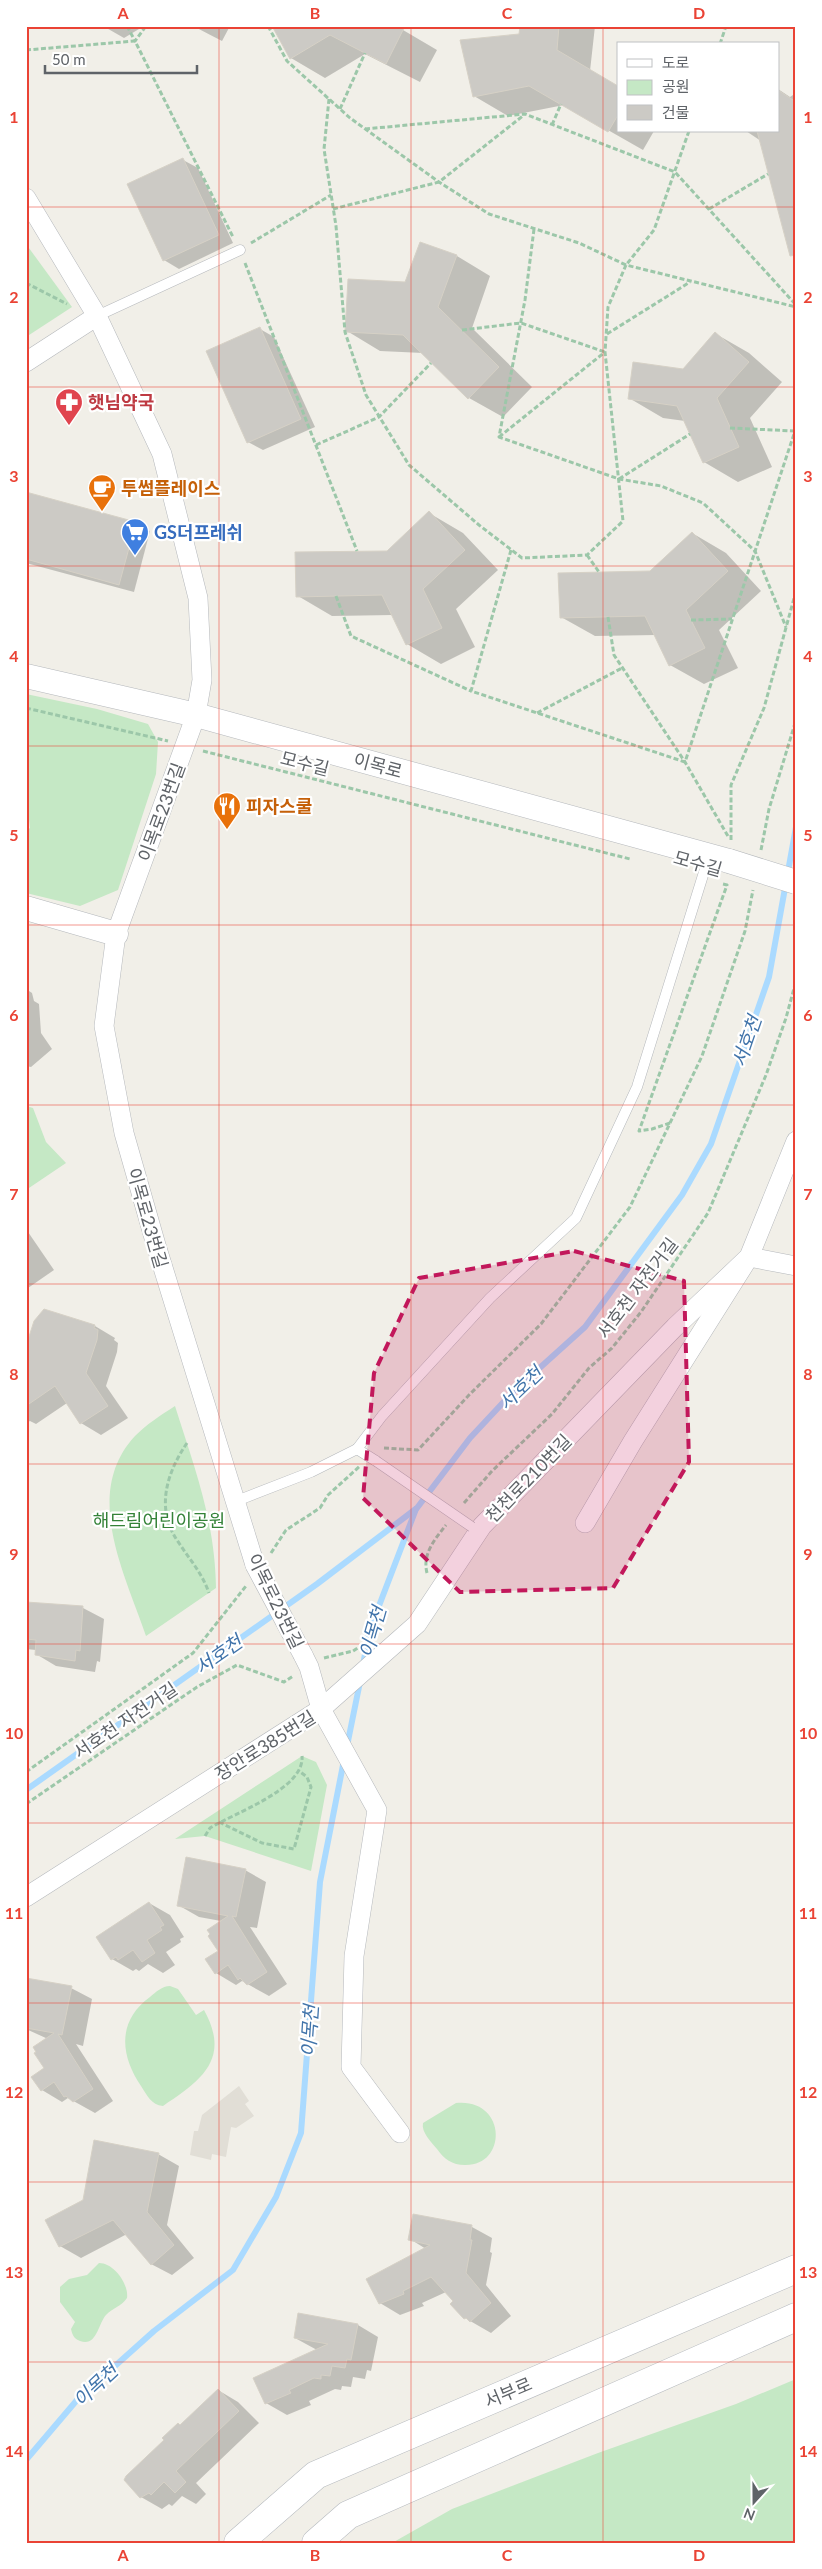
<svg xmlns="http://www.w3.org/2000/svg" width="822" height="2569" font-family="Lato,'Noto Sans KR',sans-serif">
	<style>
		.education { fill: #e1ded6 }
		.green { fill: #c5e8c5 }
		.shadow { fill: #0003 }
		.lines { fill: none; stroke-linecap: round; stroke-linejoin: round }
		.stream { stroke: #aadaff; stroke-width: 6 }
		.building { fill: #cccac5; stroke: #d6d1c6 }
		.service-casing { stroke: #b5b8bc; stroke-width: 11 }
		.minor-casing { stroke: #b5b8bc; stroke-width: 20 }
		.tertiary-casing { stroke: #b5b8bc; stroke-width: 25 }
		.secondary-casing { stroke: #b6babf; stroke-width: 29 }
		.path { stroke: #9cc7a9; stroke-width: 3; stroke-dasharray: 5 2.5; stroke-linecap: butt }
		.service { stroke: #fff; stroke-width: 10 }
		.minor { stroke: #fff; stroke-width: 19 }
		.tertiary { stroke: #fff; stroke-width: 24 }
		.secondary { stroke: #fff; stroke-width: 28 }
		.service-bridge-casing { stroke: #b5b8bc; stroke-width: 11; stroke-linecap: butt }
		.minor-bridge-casing { stroke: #b5b8bc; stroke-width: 20; stroke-linecap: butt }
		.tertiary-bridge-casing { stroke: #b5b8bc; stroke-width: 25; stroke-linecap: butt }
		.service-bridge { stroke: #fff; stroke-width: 10 }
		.minor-bridge { stroke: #fff; stroke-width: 19 }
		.tertiary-bridge { stroke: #fff; stroke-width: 24 }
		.marked { fill: #c2185b; fill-opacity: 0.2; stroke: #c2185b; stroke-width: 4; stroke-dasharray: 10 6; stroke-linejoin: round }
		.grid { fill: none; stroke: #ea4335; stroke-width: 1; stroke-opacity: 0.55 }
		.labels { text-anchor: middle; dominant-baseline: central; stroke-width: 4.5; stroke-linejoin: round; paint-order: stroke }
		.health-label { font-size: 18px; font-weight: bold; fill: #be3a42; stroke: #fff; text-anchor: start }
		.food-label { font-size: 18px; font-weight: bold; fill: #c56008; stroke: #fff; text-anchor: start }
		.shop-label { font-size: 18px; font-weight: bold; fill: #366cbe; stroke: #fff; text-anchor: start }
		.street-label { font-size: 18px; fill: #5f6368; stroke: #fff }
		.park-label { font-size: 18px; fill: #348238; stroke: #fff }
		.water-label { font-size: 19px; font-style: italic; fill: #4174aa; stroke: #fff }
		.neatline { fill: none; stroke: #ea4335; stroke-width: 2 }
		.grid-label { font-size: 16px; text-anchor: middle; font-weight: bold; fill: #ea4335 }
	</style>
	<rect width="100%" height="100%" fill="#f1efe8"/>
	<polygon class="education" points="239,2086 249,2101 245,2104 254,2116 236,2128 231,2127 226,2157 212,2154 211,2160 190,2155 194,2131 198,2131 202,2115"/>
	<g class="green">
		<polygon points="26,244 72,307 26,337"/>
		<polygon points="26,694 97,709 148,724 158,742 156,774 118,890 80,906 26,893 26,831 30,828 26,793"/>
		<polygon points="26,1106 33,1108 46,1142 66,1163 26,1190"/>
		<path d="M175,1406C195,1469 215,1521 216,1588L146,1636C125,1574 82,1493 135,1436C147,1424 161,1415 175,1406Z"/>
		<polygon points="302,1756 316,1762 327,1785 311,1871 205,1836 175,1839"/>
		<path d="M170,1986L178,1989L196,2015L204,2010C231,2059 202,2080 163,2106C151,2105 147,2095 141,2086C120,2055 117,2021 150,1997C156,1992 162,1986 170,1986Z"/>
		<path d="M456,2103C507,2098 508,2166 465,2165C452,2165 444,2159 437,2149C431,2142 421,2132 423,2123Z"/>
		<path d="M99,2263C114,2263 129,2284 127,2298C121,2307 112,2308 106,2315C98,2324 97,2347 80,2341C74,2339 72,2334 71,2329L75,2322L60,2302V2287L69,2279L87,2275Z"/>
		<polygon points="796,2379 796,2543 392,2543 452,2509 598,2453 736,2404"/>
	</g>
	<g class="shadow">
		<polygon points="103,26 144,26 124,38"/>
		<polygon points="193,26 230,26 222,41"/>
		<polygon points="521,26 595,26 590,71 618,87 618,131 654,131 643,150 564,105 508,116 474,96 520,35"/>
		<polygon points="274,28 403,30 437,50 420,82 365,54 325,78 291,58"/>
		<polygon points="778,89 790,97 796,93 796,235 761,141 746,131 778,131"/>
		<polygon points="183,160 198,168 233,243 179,269 164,260"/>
		<polygon points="421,243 457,256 490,276 472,328 532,387 503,417 469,398 423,353 380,351 347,331 406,283"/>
		<polygon points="260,329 274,337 315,427 263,450 248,442"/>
		<polygon points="716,334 749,353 782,382 750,418 772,467 738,482 704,462 685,421 663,418 629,398 683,370"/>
		<polygon points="26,493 136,523 150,531 134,592 26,563"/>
		<polygon points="429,513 463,533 498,570 456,609 475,647 441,664 407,644 393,615 332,616 298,596 387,552"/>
		<polygon points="692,533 726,553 761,591 719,630 738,668 704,684 670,665 656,635 595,636 561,617 650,572"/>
		<polygon points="26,989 32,993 34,1001 39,1004 41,1033 52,1049 31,1067 26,1066"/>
		<polygon points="26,1229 54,1270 28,1288 26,1286"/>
		<polygon points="44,1310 95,1326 115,1338 114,1340 118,1343 117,1352 106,1386 128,1418 101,1435 81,1423 67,1403 36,1424 30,1421 26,1423 26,1350"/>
		<polygon points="26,1603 83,1608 104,1619 100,1662 97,1661 95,1672 56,1666 36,1654 36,1650 26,1649"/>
		<polygon points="245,1870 266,1882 257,1928 250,1927 287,1984 269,1996 242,1981 236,1985 216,1973 221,1921 199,1917 178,1905"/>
		<polygon points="149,1903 170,1915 184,1937 180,1939 181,1942 166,1952 175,1965 163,1973 148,1964 139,1971 136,1969 133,1971 112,1959 98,1938"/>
		<polygon points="26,1979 71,1988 92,1999 83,2046 76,2044 113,2101 95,2113 68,2098 62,2102 42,2090 48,2039 26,2029"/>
		<polygon points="158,2154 179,2166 167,2225 194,2258 172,2275 151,2264 127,2234 81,2258 60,2246 84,2201"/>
		<polygon points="472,2227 492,2238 490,2252 492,2253 486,2285 511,2316 491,2333 465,2318 446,2292 422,2303 424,2306 400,2315 380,2303 426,2249 410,2239"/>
		<polygon points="299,2314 358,2325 378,2337 371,2371 367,2370 365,2379 353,2377 351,2387 342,2386 341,2390 335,2389 309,2401 311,2405 287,2415 266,2403 317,2350 295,2338"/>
		<polygon points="218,2390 238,2402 259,2423 196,2483 206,2494 196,2504 182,2496 172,2506 169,2504 162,2509 141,2497"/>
	</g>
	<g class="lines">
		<g class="stream">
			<polyline points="363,1665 369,1632 416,1509"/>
			<polyline points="347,1746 360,1682"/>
			<polyline points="26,1790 317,1584 417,1508 470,1438 513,1392 585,1327 682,1195 711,1144 769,977 796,827"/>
			<polyline points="26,2460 77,2400 154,2331 233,2270 276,2197 301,2133 320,1882 344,1760"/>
		</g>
	</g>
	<g class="building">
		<polygon points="272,26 405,26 386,64 330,35 290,59"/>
		<polygon points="520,26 559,26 557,50 618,86 618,115 608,132 529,86 473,97 460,40 519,34"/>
		<polygon points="778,90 796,102 796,255 790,256 757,131 778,131"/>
		<polygon points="183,158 219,235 163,261 127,184"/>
		<polygon points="420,242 457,255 438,307 499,367 468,399 403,335 345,332 348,279 405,282"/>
		<polygon points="260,327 301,419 247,443 206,351"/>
		<polygon points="715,332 749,362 717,398 739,447 703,463 677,406 628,399 633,362 683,369"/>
		<polygon points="26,492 136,522 119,585 26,559"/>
		<polygon points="429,511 465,550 423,589 442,628 406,645 382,595 296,597 295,552 387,551"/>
		<polygon points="692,532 728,571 686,610 705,648 669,666 645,616 560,618 558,573 650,571"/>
		<polygon points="44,1309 95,1325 94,1328 98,1330 97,1340 86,1373 108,1406 80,1424 55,1386 26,1406 26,1346 34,1321"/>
		<polygon points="26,1602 83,1606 80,1651 76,1650 75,1661 35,1655 36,1640 26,1639"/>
		<polygon points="186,1857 246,1869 236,1917 232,1916 267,1972 247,1985 240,1978 238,1980 228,1965 215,1974 205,1959 218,1951 208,1936 210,1934 207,1930 228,1916 177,1906"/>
		<polygon points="149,1902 164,1925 160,1927 162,1930 147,1940 155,1953 142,1962 133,1950 118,1960 116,1957 111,1960 96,1937"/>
		<polygon points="26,1978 72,1986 62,2035 58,2034 93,2089 73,2102 66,2096 64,2097 54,2082 41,2091 31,2077 44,2068 34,2053 36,2052 33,2047 54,2033 26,2028"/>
		<polygon points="94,2140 159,2153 147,2212 174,2245 151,2265 113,2220 59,2247 45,2220 83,2200"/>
		<polygon points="413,2214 472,2225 470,2240 472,2240 466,2273 491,2303 470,2322 466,2318 464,2319 450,2304 453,2301 431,2277 403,2291 404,2294 379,2304 366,2279 430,2245 408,2240"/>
		<polygon points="298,2313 358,2324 351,2360 347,2359 345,2368 332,2366 330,2376 321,2375 321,2379 314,2378 289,2390 291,2393 265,2404 253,2378 328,2344 294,2338"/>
		<polygon points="218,2389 239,2411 176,2471 186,2482 175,2493 164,2482 151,2495 149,2493 140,2498 124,2480 126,2476 164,2440 162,2438 178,2423 180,2425"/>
	</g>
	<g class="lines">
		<g class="service-casing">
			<g id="service">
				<polyline points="97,316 240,250"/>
				<polyline points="357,1449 382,1416 490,1298 576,1218 637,1087 709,856"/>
				<polyline points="234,1502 311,1472 357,1449 376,1461"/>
			</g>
		</g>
		<g class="minor-casing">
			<g id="minor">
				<polyline points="26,198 97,316 162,454 198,598 202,680 196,715 116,934 104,1026 124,1133 156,1245 255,1565"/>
				<polyline points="26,362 97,316"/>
				<polyline points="585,1523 633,1441 749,1257 796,1266"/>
				<polyline points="303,1655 309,1667 321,1709 377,1810 354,1956 351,2067 400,2133"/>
				<polyline points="26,1897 321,1709 417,1624 482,1526 675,1327 749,1257 796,1141"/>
			</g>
		</g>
		<g class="tertiary-casing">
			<g id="tertiary">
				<polyline points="26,676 196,715 729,861"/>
				<polyline points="26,908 116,934"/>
			</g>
		</g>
		<g class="secondary-casing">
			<g id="secondary">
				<polyline points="238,2543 316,2475 796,2269"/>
				<polyline points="316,2543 348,2515 796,2317"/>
			</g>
		</g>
		<g class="path">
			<polyline points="127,26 135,41 146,26"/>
			<polyline points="268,26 287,61 350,118 439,182 489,214 579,243 626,265 654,230 689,131"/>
			<polyline points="720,44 726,26"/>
			<polyline points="26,50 135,41 233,237"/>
			<polyline points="329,99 324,149 336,226 345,332 366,395 409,465 479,525 522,558 587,555 623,521 605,352 608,307 626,265 796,307"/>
			<polyline points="340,109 365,53"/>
			<polyline points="552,125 561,104"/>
			<polyline points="365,129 525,114 675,172 796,305"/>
			<polyline points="333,209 439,182 524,115"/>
			<polyline points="709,209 768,174"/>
			<polyline points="534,229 525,300 499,437 619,479 661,486 703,503 755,551 786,627"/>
			<polyline points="251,243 331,195"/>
			<polyline points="245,263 357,551"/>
			<polyline points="26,283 67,304"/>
			<polyline points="462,330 521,323 605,352"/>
			<polyline points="607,334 690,282"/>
			<polyline points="730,428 795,431"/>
			<polyline points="499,437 605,352"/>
			<polyline points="316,445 379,417 431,363"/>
			<polyline points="619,479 690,434"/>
			<polyline points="511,550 471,691 685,762 796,428"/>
			<polyline points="587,555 599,572"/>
			<polyline points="336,596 351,636 471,691"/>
			<polyline points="608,617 614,655 685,762 729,838"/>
			<polyline points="691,620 732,619"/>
			<polyline points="26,708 168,741"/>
			<polyline points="537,713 622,668"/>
			<polyline points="203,751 630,859"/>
			<polyline points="731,840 731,785 764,708 796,591"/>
			<polyline points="761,850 769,809 796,720"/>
			<polyline points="670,1123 652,1129 639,1131 727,885 723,884"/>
			<path d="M187,1443C166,1474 155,1510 179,1543C190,1560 202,1573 209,1593"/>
			<polyline points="384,1448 418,1450 470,1394 541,1324 630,1207 702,1056 745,931 753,890"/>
			<polyline points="464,1503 492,1471 552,1414 589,1368 612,1348 641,1312 708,1213 766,1075 786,1018 796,981"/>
			<polyline points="271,1553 286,1530 320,1508 328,1495 360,1466"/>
			<path d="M427,1573C422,1554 435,1539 446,1525"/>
			<polyline points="324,1658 353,1651 359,1647"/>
			<polyline points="26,1772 193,1653 246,1586"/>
			<polyline points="26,1804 197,1687 237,1665 284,1682 293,1676"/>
			<polyline points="219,1822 262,1843 294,1849 311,1787 307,1777 299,1771"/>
			<path d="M205,1836L210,1828C234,1813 305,1789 302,1756"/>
		</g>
		<use href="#service" class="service"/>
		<use href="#minor" class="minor"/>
		<use href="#tertiary" class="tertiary"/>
		<use href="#secondary" class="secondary"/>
		<g class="service-bridge-casing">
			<polyline id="service-bridge" points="376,1461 472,1527"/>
		</g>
		<g class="minor-bridge-casing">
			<polyline id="minor-bridge" points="255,1565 303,1655"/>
		</g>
		<g class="tertiary-bridge-casing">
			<polyline id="tertiary-bridge" points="729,861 796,882"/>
		</g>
		<use href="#service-bridge" class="service-bridge"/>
		<use href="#minor-bridge" class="minor-bridge"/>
		<use href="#tertiary-bridge" class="tertiary-bridge"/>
	</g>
	<path class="marked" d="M574,1251L684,1281L689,1462L613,1588L460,1592L363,1498L374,1373L419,1278Z"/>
	<path class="grid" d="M219,26V2543M411,26V2543M603,26V2543M26,207H796M26,387H796M26,566H796M26,746H796M26,925H796M26,1105H796M26,1284H796M26,1464H796M26,1644H796M26,1823H796M26,2003H796M26,2182H796M26,2362H796"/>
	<defs>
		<g id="pharmacy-pin" transform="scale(1.4375)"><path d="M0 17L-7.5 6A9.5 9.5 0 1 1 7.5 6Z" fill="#e0444e" stroke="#fff"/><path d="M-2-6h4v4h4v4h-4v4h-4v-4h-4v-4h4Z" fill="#fff"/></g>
		<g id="cafe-pin" transform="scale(1.4375)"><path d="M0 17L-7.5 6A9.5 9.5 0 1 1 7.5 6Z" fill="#e8710a" stroke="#fff"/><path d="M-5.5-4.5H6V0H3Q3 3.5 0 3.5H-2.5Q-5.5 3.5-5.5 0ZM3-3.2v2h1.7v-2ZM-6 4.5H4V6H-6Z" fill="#fff"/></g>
		<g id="supermarket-pin" transform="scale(1.4375)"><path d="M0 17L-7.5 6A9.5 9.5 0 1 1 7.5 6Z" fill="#3f7fe0" stroke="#fff"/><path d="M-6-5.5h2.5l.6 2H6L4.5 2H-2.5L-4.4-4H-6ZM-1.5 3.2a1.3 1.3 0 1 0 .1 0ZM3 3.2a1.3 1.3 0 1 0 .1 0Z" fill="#fff"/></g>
		<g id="restaurant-pin" transform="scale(1.4375)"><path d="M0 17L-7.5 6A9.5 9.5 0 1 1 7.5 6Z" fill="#e8710a" stroke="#fff"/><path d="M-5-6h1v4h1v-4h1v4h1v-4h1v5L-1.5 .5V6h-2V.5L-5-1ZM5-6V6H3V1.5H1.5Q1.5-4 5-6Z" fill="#fff"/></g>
	</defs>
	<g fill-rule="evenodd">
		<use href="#pharmacy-pin" x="69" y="402"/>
		<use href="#cafe-pin" x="102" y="488"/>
		<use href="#supermarket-pin" x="135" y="532"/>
		<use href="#restaurant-pin" x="227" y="806"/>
	</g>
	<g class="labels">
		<g class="health-label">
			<text x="88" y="402">햇님약국</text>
		</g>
		<g class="food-label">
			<text x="121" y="488">투썸플레이스</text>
			<text x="246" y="806">피자스쿨</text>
		</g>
		<g class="shop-label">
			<text x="154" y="532">GS더프레쉬</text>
		</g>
		<g class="street-label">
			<text transform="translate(305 763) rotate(14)">모수길</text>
			<text transform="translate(378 765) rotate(15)">이목로</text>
			<text transform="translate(161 812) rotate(-70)">이목로23번길</text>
			<text transform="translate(698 863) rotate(16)">모수길</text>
			<text transform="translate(148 1218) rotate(74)">이목로23번길</text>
			<text transform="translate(637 1288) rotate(-53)">서호천 자전거길</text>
			<text transform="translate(528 1478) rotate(-46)">천천로210번길</text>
			<text transform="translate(276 1601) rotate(64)">이목로23번길</text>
			<text transform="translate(125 1720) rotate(-34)">서호천 자전거길</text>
			<text transform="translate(265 1745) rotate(-32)">장안로385번길</text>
			<text transform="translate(508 2392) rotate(-23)">서부로</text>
		</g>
		<g class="park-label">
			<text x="159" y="1520">해드림어린이공원</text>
		</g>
		<g class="water-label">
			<text transform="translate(746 1041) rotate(-71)">서호천</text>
			<text transform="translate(520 1388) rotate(-44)">서호천</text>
			<text transform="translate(372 1632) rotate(-74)">이목천</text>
			<text transform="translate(218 1654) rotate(-35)">서호천</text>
			<text transform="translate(309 2031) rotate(-86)">이목천</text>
			<text transform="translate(95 2385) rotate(-43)">이목천</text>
		</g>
	</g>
	<rect width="822" height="2569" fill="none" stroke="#ffffff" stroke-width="55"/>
	<rect x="617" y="42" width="162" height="90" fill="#ffffff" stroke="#bfc1c3"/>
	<rect x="627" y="59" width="25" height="8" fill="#ffffff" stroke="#bfc1c3"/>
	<text x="662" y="68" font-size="15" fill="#5f6368">도로</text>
	<rect x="627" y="80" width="25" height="15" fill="#c5e8c5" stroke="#bfc1c3"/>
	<text x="662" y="92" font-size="15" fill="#5f6368">공원</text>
	<rect x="627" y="105" width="25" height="15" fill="#cccac5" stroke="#bfc1c3"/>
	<text x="662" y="118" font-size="15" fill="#5f6368">건물</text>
	<g transform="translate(754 2502) rotate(201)" stroke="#ffffff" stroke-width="4" paint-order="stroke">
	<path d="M0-4L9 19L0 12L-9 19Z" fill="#5f6368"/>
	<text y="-8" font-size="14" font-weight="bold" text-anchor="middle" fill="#5f6368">N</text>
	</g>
	<path d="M45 65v8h152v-8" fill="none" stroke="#5f6368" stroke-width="2.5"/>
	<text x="52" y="65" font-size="15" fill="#5f6368" stroke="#ffffff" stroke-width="4" paint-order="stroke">50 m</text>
	<rect x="28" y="28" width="766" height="2514" class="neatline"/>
	<g class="grid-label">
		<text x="123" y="19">A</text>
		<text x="315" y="19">B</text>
		<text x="507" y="19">C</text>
		<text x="699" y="19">D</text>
		<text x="14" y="123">1</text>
		<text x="808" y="123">1</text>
		<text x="14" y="303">2</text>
		<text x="808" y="303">2</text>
		<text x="14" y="482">3</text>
		<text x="808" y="482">3</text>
		<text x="14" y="662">4</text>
		<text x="808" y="662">4</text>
		<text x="14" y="841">5</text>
		<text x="808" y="841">5</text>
		<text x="14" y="1021">6</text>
		<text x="808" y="1021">6</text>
		<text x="14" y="1200">7</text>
		<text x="808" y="1200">7</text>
		<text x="14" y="1380">8</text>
		<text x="808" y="1380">8</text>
		<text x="14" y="1560">9</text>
		<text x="808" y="1560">9</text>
		<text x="14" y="1739">10</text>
		<text x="808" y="1739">10</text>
		<text x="14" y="1919">11</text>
		<text x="808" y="1919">11</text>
		<text x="14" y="2098">12</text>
		<text x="808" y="2098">12</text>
		<text x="14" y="2278">13</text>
		<text x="808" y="2278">13</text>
		<text x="14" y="2457">14</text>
		<text x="808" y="2457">14</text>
		<text x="123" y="2561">A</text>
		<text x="315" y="2561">B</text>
		<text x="507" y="2561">C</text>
		<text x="699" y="2561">D</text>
	</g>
</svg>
